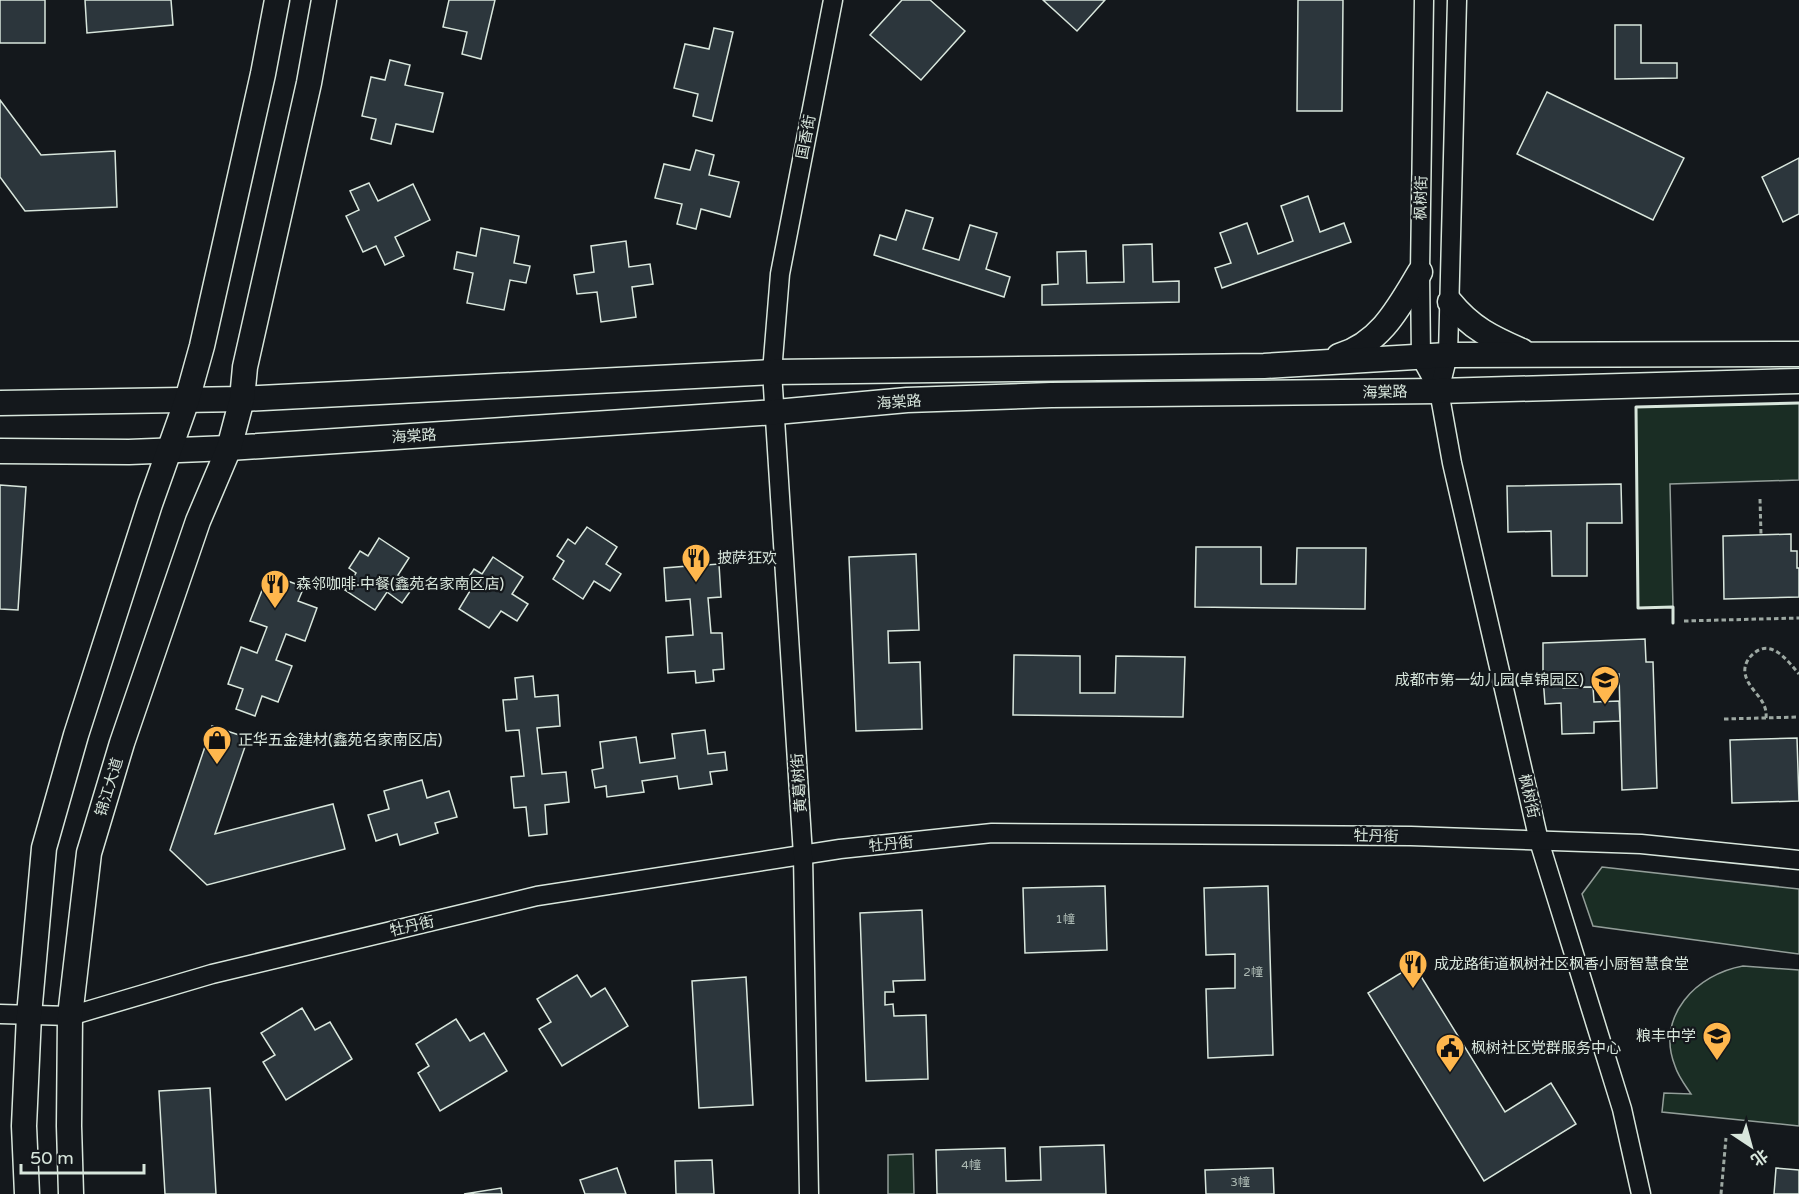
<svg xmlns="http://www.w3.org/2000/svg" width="1799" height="1194" font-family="'Varela Round','Noto Sans SC',sans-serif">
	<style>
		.green { fill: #1a2d24; stroke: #939e99; stroke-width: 1.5 }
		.building { fill: #2c363c; stroke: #d8e6dc; stroke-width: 1.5 }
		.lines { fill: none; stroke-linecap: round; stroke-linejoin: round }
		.minor-casing { stroke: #d8e6dc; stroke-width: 21 }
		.major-casing { stroke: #d8e6dc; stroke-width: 27 }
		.path { stroke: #9da8a2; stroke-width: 3; stroke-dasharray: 4.5 3; stroke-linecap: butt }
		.minor { stroke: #14181c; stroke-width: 18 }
		.major { stroke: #14181c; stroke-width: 24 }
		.wall { stroke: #d8e6dc; stroke-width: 3 }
		.labels { text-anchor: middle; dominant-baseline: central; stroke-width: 4.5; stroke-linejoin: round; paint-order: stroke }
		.number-label { font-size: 12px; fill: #adbab4 }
		.street-label { font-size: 15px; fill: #d8e6dc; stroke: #14181c }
		.poi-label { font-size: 15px; fill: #d8e6dc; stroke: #14181c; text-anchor: start }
	</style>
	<rect width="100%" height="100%" fill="#14181c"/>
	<g class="green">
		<polygon points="1799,403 1799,480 1670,484 1673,607 1638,608 1636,407"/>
		<polygon points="1602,867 1799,889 1799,954 1593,926 1582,894"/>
		<path d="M1743,966L1799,970V1126L1662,1112L1664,1093L1691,1094C1685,1085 1678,1076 1675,1066C1655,1016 1697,974 1743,966Z"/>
		<polygon points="913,1154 914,1194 888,1194 888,1155"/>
	</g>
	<g class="building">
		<rect x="0" y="0" width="45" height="43"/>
		<polygon points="85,0 171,0 173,25 87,33"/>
		<polygon points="449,0 495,0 481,59 462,54 467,32 443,27"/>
		<polygon points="902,0 930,0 965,31 921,80 870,35"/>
		<polygon points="1043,0 1105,0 1077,31"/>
		<polygon points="1298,0 1343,0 1342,111 1297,111"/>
		<polygon points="1615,25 1641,25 1641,63 1677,63 1677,78 1615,79"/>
		<polygon points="714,28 733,32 712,121 693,116 698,94 674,88 685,44 709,49"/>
		<polygon points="390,60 410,65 405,85 443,93 433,132 396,124 391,144 371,139 376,119 362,116 371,77 385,80"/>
		<polygon points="1547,92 1684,158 1653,220 1517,154"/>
		<polygon points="0,100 41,155 115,151 117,207 25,211 0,177"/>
		<polygon points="696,150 714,155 709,175 739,182 730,217 701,209 696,229 677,224 682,204 655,198 664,164 690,170"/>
		<polygon points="1799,158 1799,214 1783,222 1762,177"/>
		<polygon points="369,183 378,201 413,184 430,220 395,237 404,256 385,265 376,246 363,252 346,216 359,210 350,191"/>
		<polygon points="1308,196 1320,232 1344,223 1351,242 1222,288 1215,268 1231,263 1220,233 1247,223 1258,254 1293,241 1281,206"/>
		<polygon points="906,210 933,218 923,249 959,260 970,225 997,233 986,269 1010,277 1004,297 874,255 880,235 896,240"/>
		<polygon points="481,228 519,236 514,263 530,266 526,283 510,280 504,310 467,303 473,273 454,269 457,252 476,256"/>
		<polygon points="626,241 629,267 650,264 653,284 632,287 636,317 601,322 597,292 577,294 574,275 594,272 591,246"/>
		<polygon points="1152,244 1153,282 1179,281 1179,302 1042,305 1042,285 1058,284 1057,252 1086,251 1087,283 1124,282 1123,245"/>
		<polygon points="1621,484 1622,523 1587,523 1587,576 1552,576 1551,531 1508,532 1507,486"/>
		<polygon points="0,485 26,487 18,610 0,609"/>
		<polygon points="587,527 617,547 606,564 621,574 610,591 594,581 583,599 553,579 564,561 557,556 568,539 575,544"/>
		<polygon points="1791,534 1791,551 1797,551 1797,568 1799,568 1799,597 1724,599 1723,536"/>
		<polygon points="379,538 409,558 398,575 414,586 402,603 387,592 375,610 345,590 356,573 349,568 360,551 368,556"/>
		<polygon points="1196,547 1261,547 1261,584 1296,584 1297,548 1366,548 1365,609 1195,607"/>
		<polygon points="705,548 706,565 719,564 721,597 708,598 711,633 722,633 724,669 713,670 714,681 696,683 695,671 668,673 666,637 693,635 690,599 666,601 664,568 688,566 687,549"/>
		<polygon points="916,554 919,630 888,631 889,663 920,662 922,729 856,731 849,557"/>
		<polygon points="493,557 523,577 512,594 528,604 517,621 501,611 489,628 459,609 470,591 463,586 474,569 482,574"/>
		<polygon points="285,580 304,587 298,601 317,608 305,641 286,634 276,660 292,666 278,702 262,696 255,716 236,709 243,689 228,684 241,647 257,653 267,627 250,621 263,588 280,594"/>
		<polygon points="1645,639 1646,662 1653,662 1657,788 1622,790 1619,674 1593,675 1593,687 1563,688 1563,677 1543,677 1543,643"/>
		<polygon points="1014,655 1080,656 1080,693 1115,693 1116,656 1185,657 1183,717 1013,715"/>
		<polygon points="533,676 535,697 558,695 560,726 537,728 542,774 566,772 569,802 545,805 547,834 529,836 526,807 514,808 511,777 524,776 519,730 506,731 503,700 517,699 515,678"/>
		<polygon points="1543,677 1563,677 1563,688 1593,687 1594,702 1619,701 1620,721 1594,722 1594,733 1562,734 1561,703 1545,704"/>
		<polygon points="212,726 248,738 215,834 333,804 345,849 207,885 170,850"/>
		<polygon points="705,730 708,754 725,752 727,770 710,772 712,784 679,789 677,776 642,781 644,792 607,797 606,786 595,788 592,770 603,768 600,742 636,737 640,763 675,758 672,734"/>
		<polygon points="1797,738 1799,801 1732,803 1730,740"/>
		<polygon points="422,780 427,798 449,791 457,817 435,823 438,833 400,845 397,834 376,841 368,815 389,809 384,791"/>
		<polygon points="1105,886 1107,950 1025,953 1023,888"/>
		<polygon points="1268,886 1273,1055 1208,1058 1206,989 1235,988 1235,954 1206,955 1204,888"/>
		<polygon points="922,910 925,980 893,981 894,992 885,992 885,1005 893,1004 894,1016 926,1015 928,1079 866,1081 860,913"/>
		<polygon points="1414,965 1505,1112 1551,1083 1576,1124 1484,1181 1368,993"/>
		<polygon points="577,975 591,997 605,988 628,1026 562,1066 539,1029 551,1022 537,999"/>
		<polygon points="746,977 753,1105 699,1108 692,981"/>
		<polygon points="302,1008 315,1030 330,1022 352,1059 286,1100 263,1062 275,1055 261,1033"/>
		<polygon points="456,1019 470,1041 484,1033 507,1071 440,1111 418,1073 429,1066 416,1044"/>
		<polygon points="210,1088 216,1194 165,1194 159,1091"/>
		<polygon points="1104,1145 1106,1194 937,1194 936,1150 1005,1148 1006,1181 1041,1180 1040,1147"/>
		<polygon points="712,1160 714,1194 676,1194 675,1161"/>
		<polygon points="617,1168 626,1194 585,1194 580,1180"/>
		<polygon points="1273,1168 1274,1194 1206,1194 1205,1170"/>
		<polygon points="1776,1168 1799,1170 1799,1194 1774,1194"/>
		<polygon points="501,1188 502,1194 464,1194"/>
	</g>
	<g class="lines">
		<g class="minor-casing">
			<g id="minor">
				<polyline points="1424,0 1420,272 1421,358 1439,391 1452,463 1539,841 1622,1109 1641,1194"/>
				<polyline points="1439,391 1448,355 1457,0"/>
				<polyline points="0,1014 70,1016 212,974 537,896 840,849 992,833 1411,836 1641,844 1799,860"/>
				<polyline points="809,1194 803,855 772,372 780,274 833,0"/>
			</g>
		</g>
		<g class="major-casing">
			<g id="major">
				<path d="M1450,302C1471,328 1492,338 1522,351"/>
				<path d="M1339,356C1381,343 1399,307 1420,272"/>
				<polyline points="0,403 242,399 772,372 1264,366 1448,355 1799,354"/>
				<polyline points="0,451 129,452 229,448 776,412 907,400 1051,395 1439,391 1799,381"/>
				<polyline points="27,1194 24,1126 29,1015 44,848 76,735 150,504 187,400 202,346 263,74 277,0"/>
				<polyline points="71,1194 69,1126 70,1016 89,853 122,743 198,521 229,448 242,399 245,367 309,83 324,0"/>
			</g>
		</g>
		<g class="path">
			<polyline points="1760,499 1761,535"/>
			<polyline points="1684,621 1799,618"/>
			<path d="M1766,718C1768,698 1748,691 1745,673C1744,666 1747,660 1751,656C1770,636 1787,660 1799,674"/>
			<polyline points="1724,719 1799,717"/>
			<polyline points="1721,1194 1726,1138"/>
		</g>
		<use href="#minor" class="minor"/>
		<use href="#major" class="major"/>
		<polyline class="wall" points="1673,623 1673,607 1638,608 1636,407 1799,403"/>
	</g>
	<defs>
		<g id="restaurant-pin" transform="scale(1.5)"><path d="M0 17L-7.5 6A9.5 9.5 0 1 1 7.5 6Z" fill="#ffb74d" stroke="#14181c"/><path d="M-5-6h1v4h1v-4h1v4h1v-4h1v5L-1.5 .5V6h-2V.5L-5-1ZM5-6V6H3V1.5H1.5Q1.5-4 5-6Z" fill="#111"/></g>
		<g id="school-pin" transform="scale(1.5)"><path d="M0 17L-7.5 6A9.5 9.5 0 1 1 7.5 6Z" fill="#ffb74d" stroke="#14181c"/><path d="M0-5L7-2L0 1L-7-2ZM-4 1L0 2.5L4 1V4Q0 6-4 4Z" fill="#111"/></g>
		<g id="shop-pin" transform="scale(1.5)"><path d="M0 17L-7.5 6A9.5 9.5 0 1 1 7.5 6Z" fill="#ffb74d" stroke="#14181c"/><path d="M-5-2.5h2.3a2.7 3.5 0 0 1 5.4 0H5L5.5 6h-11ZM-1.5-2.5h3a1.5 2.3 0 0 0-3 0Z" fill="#111"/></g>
		<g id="civic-pin" transform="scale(1.5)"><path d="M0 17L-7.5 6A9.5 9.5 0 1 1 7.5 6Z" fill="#ffb74d" stroke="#14181c"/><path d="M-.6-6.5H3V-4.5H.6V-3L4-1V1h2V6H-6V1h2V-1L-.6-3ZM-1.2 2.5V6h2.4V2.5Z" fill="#111"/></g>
	</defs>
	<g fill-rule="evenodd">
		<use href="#restaurant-pin" x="696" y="558"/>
		<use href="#restaurant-pin" x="275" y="584"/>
		<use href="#school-pin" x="1605" y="680"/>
		<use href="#shop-pin" x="217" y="740"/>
		<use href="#restaurant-pin" x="1413" y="964"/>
		<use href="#school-pin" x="1717" y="1036"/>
		<use href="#civic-pin" x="1450" y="1048"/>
	</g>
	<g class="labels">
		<g class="number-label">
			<text x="1065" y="919">1幢</text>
			<text x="1253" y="972">2幢</text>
			<text x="971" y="1165">4幢</text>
			<text x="1240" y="1182">3幢</text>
		</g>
		<g class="street-label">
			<text transform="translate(806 137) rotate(-79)">国香街</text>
			<text transform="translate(1421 198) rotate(-89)">枫树街</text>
			<text transform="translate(1385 392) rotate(-1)">海棠路</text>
			<text transform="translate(899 402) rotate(-4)">海棠路</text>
			<text transform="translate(414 436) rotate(-4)">海棠路</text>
			<text transform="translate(799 783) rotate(-94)">黄葛树街</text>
			<text transform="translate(109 787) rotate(-73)">锦江大道</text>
			<text transform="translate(1529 796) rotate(77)">枫树街</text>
			<text transform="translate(1376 836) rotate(1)">牡丹街</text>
			<text transform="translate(891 844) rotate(-6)">牡丹街</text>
			<text transform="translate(412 926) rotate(-13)">牡丹街</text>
		</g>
		<g class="poi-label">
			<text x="717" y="558">披萨狂欢</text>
			<text x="296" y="584">森邻咖啡·中餐(鑫苑名家南区店)</text>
			<text x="1584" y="680" text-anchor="end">成都市第一幼儿园(卓锦园区)</text>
			<text x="238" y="740">正华五金建材(鑫苑名家南区店)</text>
			<text x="1434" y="964">成龙路街道枫树社区枫香小厨智慧食堂</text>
			<text x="1696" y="1036" text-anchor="end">粮丰中学</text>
			<text x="1471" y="1048">枫树社区党群服务中心</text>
		</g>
	</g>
	<g transform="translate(1751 1146) rotate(144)" stroke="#14181c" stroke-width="4.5" paint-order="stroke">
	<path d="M0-4.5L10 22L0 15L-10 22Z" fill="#d8e6dc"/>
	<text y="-9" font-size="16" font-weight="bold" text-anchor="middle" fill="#d8e6dc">北</text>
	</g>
	<path d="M21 1164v9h123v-9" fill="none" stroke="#d8e6dc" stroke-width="3"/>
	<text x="30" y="1164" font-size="18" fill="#d8e6dc" stroke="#14181c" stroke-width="4.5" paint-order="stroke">50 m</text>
</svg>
